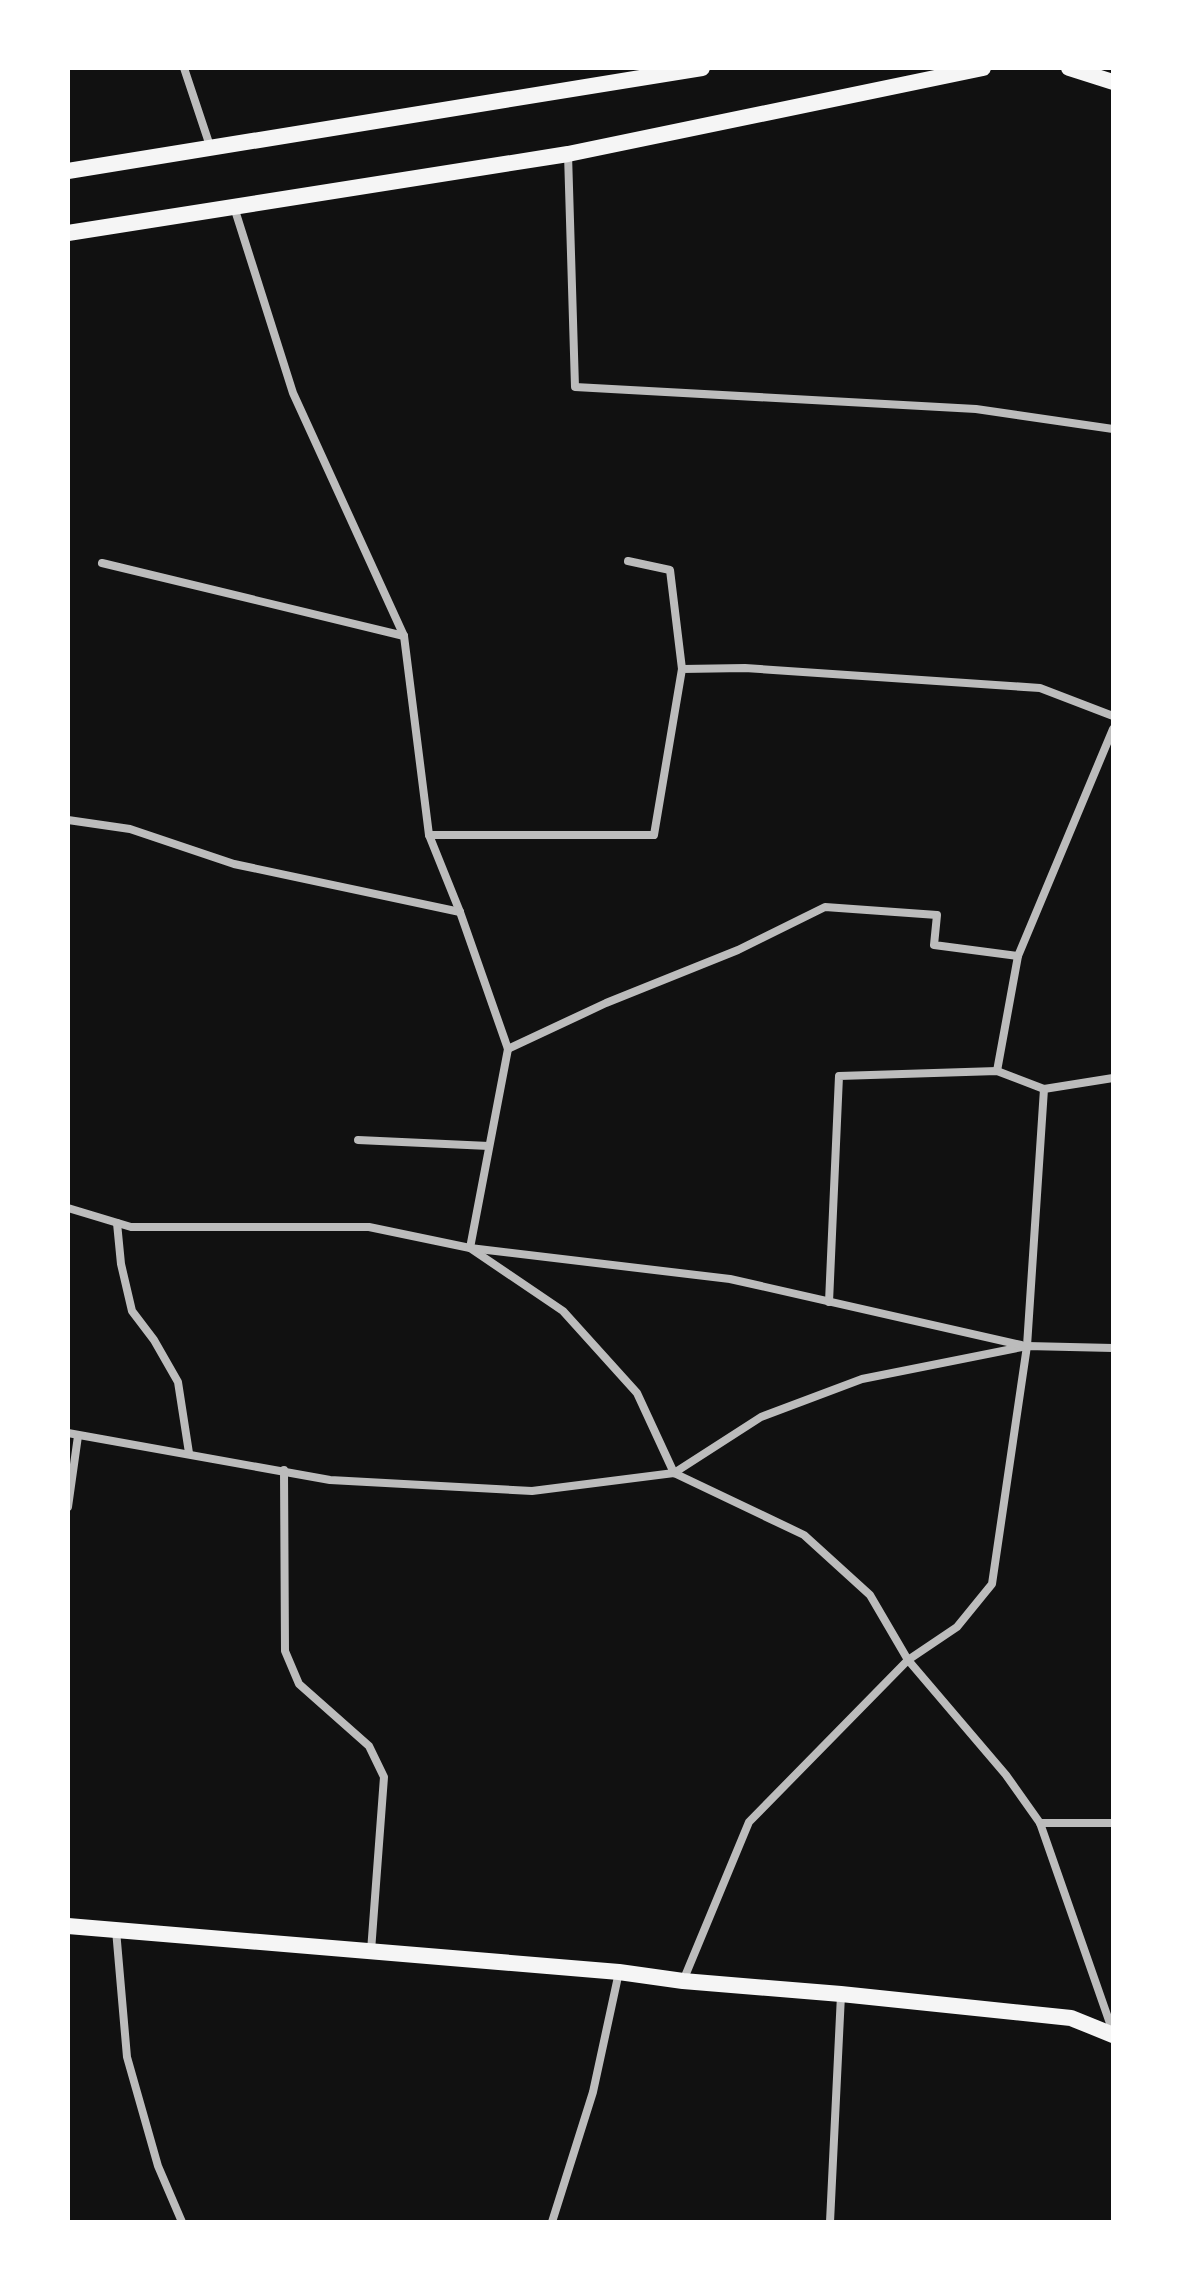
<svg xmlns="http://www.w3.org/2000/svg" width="1181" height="2290" font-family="'DejaVu Sans',sans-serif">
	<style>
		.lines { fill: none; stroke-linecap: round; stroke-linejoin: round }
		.minor { stroke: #bcbcbc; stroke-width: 8 }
		.secondary { stroke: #f5f5f5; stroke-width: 16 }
	</style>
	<rect width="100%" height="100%" fill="#111"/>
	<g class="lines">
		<g class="minor">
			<polyline points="184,68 211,149"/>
			<polyline points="568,154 575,387 976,409 1113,429"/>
			<polyline points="234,207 293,393 404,636 429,835 460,912 508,1049 470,1248 563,1311 637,1393 674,1473 761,1417 862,1379 1027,1346"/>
			<polyline points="628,561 670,570 682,669"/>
			<polyline points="102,563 404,636"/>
			<polyline points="68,820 130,829 234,864 460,912"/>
			<polyline points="429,835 654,835 682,669 745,668 1040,688 1113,716"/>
			<polyline points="508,1049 606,1003 738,950 825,907 937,915 934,945 1018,956 1113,729"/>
			<polyline points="997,1071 1018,956"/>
			<polyline points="358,1140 489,1146"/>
			<polyline points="68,1208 131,1227 369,1227 470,1248 730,1279 1021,1345"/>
			<polyline points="117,1223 121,1264 132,1311 154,1340 178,1382 189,1453"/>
			<polyline points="829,1302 839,1076 997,1071 1044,1089"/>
			<polyline points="1027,1346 1044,1089 1113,1078"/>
			<polyline points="68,1433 330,1480 532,1491 674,1473 804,1535 870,1595 908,1660 957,1627 992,1584 1027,1346 1113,1348"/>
			<polyline points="284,1470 285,1651 299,1684 369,1746 384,1777 371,1951"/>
			<polyline points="68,1507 78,1436"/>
			<polyline points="1040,1823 1113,1823"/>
			<polyline points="116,1930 127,2057 158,2166 182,2222"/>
			<polyline points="683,1981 749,1822 908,1660 1006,1775 1040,1823 1113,2032"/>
			<polyline points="552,2222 593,2092 619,1972"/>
			<polyline points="830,2222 841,1995"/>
		</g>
		<g class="secondary">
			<polyline points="1069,68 1113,82"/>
			<polyline points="68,171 702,68"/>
			<polyline points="68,233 568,154 983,68"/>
			<polyline points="68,1926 619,1972 683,1981 841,1994 1071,2018 1113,2035"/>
		</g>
	</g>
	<rect width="1181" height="2290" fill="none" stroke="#ffffff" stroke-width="140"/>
</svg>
